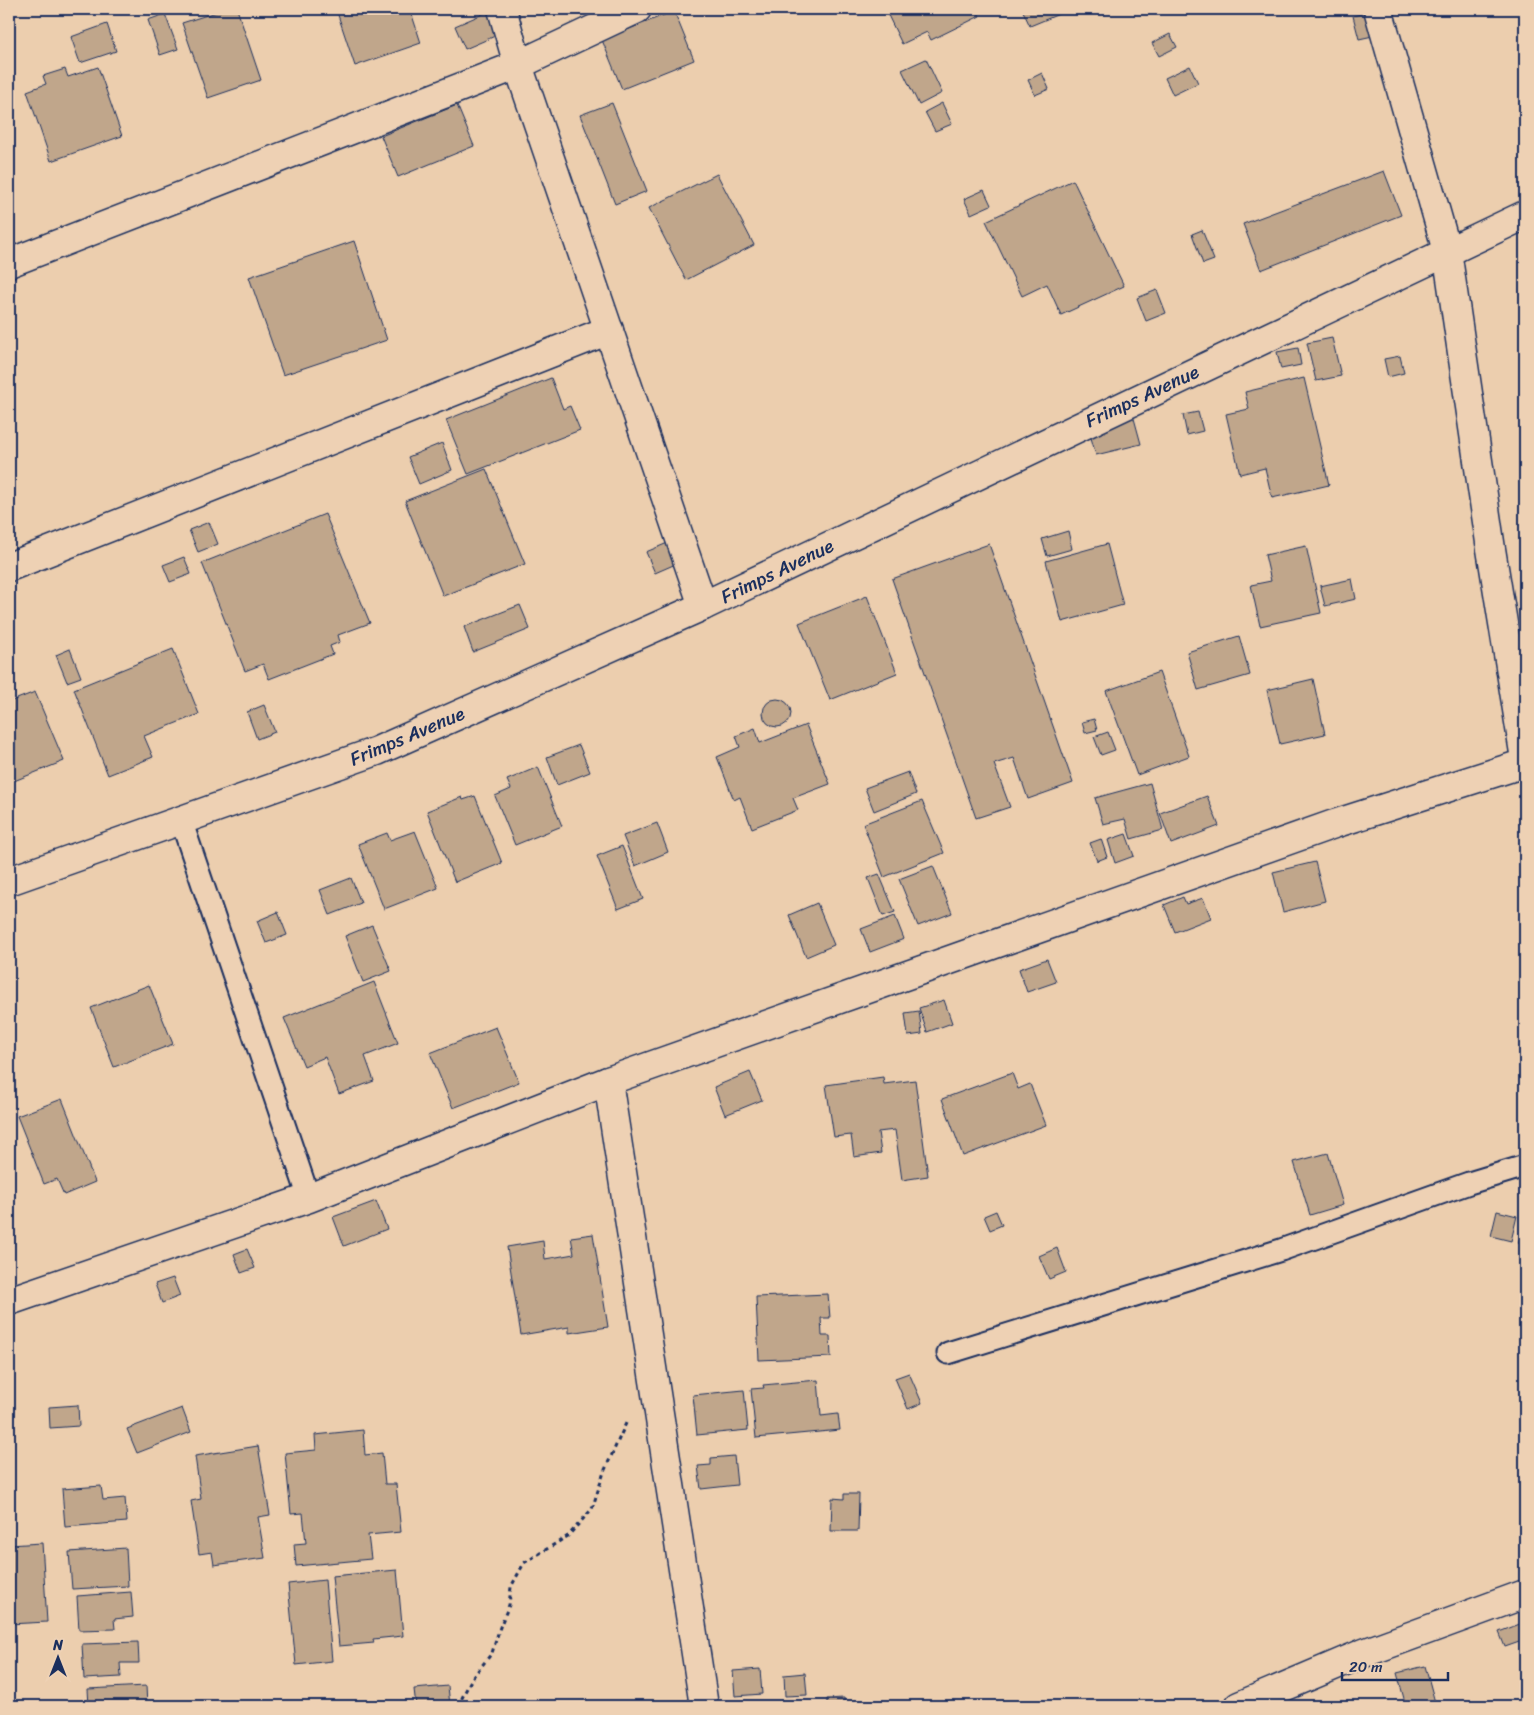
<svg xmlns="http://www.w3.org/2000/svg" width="1534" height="1715" font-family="Sriracha,sans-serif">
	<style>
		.building { fill: #c0a68b; stroke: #1b2f5e }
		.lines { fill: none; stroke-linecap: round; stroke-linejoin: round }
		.service-casing { stroke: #1b2f5e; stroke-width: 25 }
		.minor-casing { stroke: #1b2f5e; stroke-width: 31 }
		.path { stroke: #1b2f5e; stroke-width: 3; stroke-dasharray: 4 4; stroke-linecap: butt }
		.service { stroke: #eed1b4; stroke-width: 21 }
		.minor { stroke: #eed1b4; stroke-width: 28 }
		.labels { text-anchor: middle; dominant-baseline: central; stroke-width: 4; stroke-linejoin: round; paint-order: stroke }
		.street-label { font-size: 19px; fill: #1b2f5e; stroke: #eed1b4 }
	</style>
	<rect width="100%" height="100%" fill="#ecceae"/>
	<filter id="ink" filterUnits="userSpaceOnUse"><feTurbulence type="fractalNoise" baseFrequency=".02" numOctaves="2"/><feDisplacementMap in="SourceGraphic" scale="10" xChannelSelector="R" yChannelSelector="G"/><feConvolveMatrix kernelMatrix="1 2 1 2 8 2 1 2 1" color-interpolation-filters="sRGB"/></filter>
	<g filter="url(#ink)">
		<g class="building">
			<polygon points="226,9 237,9 261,80 208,98 182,23"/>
			<polygon points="336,9 410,9 421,43 355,66"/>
			<polygon points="885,9 976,9 980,16 931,40 927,32 902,44"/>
			<polygon points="1022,9 1071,9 1030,26"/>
			<polygon points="492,10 502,33 465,49 455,26"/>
			<polygon points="1376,10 1382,34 1359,39 1353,16"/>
			<polygon points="674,11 694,60 622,89 602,40"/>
			<polygon points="165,14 178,49 160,55 148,20"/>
			<polygon points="107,24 116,51 80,63 71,37"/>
			<polygon points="1170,34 1177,47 1159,56 1152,43"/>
			<polygon points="926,59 942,93 919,105 902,70"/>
			<polygon points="1190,66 1198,83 1173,95 1165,78"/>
			<polygon points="98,67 122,136 51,161 27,91 46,84 43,76 65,69 68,77"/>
			<polygon points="1042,73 1049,89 1035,95 1028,80"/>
			<polygon points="612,103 647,191 615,204 580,115"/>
			<polygon points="942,103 952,124 935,131 925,112"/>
			<polygon points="457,105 474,146 398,177 381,136"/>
			<polygon points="1384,171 1401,215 1261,270 1243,224"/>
			<polygon points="717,174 754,245 686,280 649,208"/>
			<polygon points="1073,180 1124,286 1061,315 1047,284 1022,296 986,221"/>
			<polygon points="984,190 991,205 971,214 964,199"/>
			<polygon points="1202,230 1214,260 1203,264 1192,234"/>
			<polygon points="354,241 387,340 283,375 249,277"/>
			<polygon points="1157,290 1166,313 1146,321 1137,298"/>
			<polygon points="1332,338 1341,376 1316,381 1307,343"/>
			<polygon points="1298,348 1301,365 1281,369 1277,352"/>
			<polygon points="1400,356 1404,373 1388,377 1384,359"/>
			<polygon points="551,378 563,409 570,406 580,430 468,474 446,420"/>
			<polygon points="1304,378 1329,485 1272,498 1265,468 1240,474 1226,414 1249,409 1245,392"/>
			<polygon points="1132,411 1141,444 1096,455 1087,424"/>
			<polygon points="1198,412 1203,431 1187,435 1183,415"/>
			<polygon points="442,443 452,470 419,484 408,457"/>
			<polygon points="486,469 525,564 443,596 405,501"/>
			<polygon points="325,514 370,623 338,635 340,642 330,646 333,654 269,679 263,664 245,671 202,563"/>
			<polygon points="209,522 218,544 198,552 189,530"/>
			<polygon points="1068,531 1072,549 1047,556 1042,539"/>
			<polygon points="670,542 678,563 655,573 646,552"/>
			<polygon points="989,544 1073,783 1028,799 1014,758 994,764 1010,807 976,818 892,579"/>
			<polygon points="1107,544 1123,605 1062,622 1046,561"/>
			<polygon points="1306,546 1321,613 1260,626 1251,585 1271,581 1265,555"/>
			<polygon points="184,557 191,574 170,582 163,565"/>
			<polygon points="1352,579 1356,599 1325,606 1320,586"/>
			<polygon points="867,596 897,673 830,700 799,623"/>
			<polygon points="520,605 530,629 473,652 464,627"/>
			<polygon points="1239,636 1250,675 1198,690 1187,652"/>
			<polygon points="70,649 81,677 67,682 56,655"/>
			<polygon points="173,649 199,714 144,736 153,757 108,775 74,689"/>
			<polygon points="1159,672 1189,756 1137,775 1106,691"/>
			<polygon points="1313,679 1325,734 1280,744 1267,690"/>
			<polygon points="35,692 64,761 9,783 9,702"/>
			<circle cx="777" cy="713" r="14"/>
			<polygon points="264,705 275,732 257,739 247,712"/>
			<polygon points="1094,719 1097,730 1085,733 1082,722"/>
			<polygon points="806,725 830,784 793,798 798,810 752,828 740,797 734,800 717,757 740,747 736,736 755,728 760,743"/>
			<polygon points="1108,732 1115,750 1101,755 1094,737"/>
			<polygon points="579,745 590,772 557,785 547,757"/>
			<polygon points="538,767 562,826 515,845 495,796 511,789 507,780"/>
			<polygon points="908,772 916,794 874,811 865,788"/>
			<polygon points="1150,783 1163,830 1131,839 1125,819 1103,824 1095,798"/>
			<polygon points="475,796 502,863 455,882 427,811 462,797 463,800"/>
			<polygon points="1207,796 1219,826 1171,844 1160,813"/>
			<polygon points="922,801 944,853 884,877 863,824"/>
			<polygon points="657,823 668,852 635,866 623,836"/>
			<polygon points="415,831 438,888 384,909 358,844 387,833 390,840"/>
			<polygon points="1126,834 1134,856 1115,863 1108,840"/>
			<polygon points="1101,839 1107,857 1097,861 1090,843"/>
			<polygon points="622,846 643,899 618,909 597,856"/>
			<polygon points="1315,862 1325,901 1283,912 1273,872"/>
			<polygon points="933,866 952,913 918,926 899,879"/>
			<polygon points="879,874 895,912 883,916 868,878"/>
			<polygon points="351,878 361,903 330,915 320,890"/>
			<polygon points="1183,897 1186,904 1203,898 1211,918 1175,932 1164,905"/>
			<polygon points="817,903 834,945 806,957 789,915"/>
			<polygon points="278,912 287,935 266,943 257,921"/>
			<polygon points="895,916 904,939 870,952 861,929"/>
			<polygon points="372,925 391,971 363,982 345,936"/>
			<polygon points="1047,959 1056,982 1027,992 1019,969"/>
			<polygon points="374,982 398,1043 365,1056 374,1081 339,1094 325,1057 304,1066 284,1018"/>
			<polygon points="149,985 173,1044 114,1067 91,1008"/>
			<polygon points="944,1000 952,1023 927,1032 919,1008"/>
			<polygon points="919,1011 922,1034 908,1036 905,1013"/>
			<polygon points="496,1027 519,1082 453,1108 430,1053"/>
			<polygon points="750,1072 762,1100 725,1115 714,1087"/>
			<polygon points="1012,1073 1018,1089 1030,1084 1046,1125 963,1156 942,1099"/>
			<polygon points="883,1077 884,1084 915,1080 928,1176 902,1180 895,1130 878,1132 881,1153 854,1157 851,1135 834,1137 826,1085"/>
			<polygon points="62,1099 95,1182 64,1195 57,1179 44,1184 17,1116"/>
			<polygon points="1328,1153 1343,1205 1310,1215 1294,1162"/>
			<polygon points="376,1201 387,1229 344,1246 333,1217"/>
			<polygon points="996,1211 1002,1225 990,1230 984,1216"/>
			<polygon points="1497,1211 1517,1216 1511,1241 1491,1236"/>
			<polygon points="593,1234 608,1327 569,1333 569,1327 521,1335 507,1247 543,1241 545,1259 574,1254 571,1237"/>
			<polygon points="1521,1234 1525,1236 1525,1245 1518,1243"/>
			<polygon points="1057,1248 1066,1272 1049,1279 1039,1256"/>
			<polygon points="247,1249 255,1268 241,1273 234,1254"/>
			<polygon points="173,1278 180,1296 162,1303 155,1284"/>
			<polygon points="828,1294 830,1318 821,1318 822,1336 830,1336 831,1357 759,1360 756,1297"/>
			<polygon points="909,1373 922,1403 908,1409 895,1378"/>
			<polygon points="818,1380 821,1416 838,1414 840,1430 756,1438 751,1389 764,1388 763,1385"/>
			<polygon points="744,1390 748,1430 697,1435 693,1395"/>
			<polygon points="78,1405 79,1426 50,1428 49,1407"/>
			<polygon points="182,1408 191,1432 137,1453 127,1429"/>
			<polygon points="363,1430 365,1455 382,1453 385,1484 396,1484 401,1532 368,1535 371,1559 296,1566 294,1544 306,1543 303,1513 291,1514 285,1453 316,1450 315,1435"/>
			<polygon points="258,1446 270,1515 258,1517 265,1558 214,1565 212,1552 199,1554 191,1501 201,1499 195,1456"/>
			<polygon points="734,1456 737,1485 701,1489 698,1466 711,1465 711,1458"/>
			<polygon points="101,1486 103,1500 125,1498 127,1522 65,1527 62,1489"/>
			<polygon points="844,1494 859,1494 858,1531 831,1531 832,1498 844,1499"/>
			<polygon points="42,1543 47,1622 9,1624 9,1545"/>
			<polygon points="126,1548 128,1586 72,1589 69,1552"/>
			<polygon points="397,1570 403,1636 373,1639 374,1643 339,1646 332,1576"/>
			<polygon points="325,1580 332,1661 296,1665 288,1584"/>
			<polygon points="131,1592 133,1617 114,1619 115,1629 79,1630 77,1596"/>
			<polygon points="1525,1622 1525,1640 1505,1647 1499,1632"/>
			<polygon points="138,1642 139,1663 120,1663 121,1677 84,1679 82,1644"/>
			<polygon points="1425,1666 1436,1706 1406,1706 1397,1673"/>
			<polygon points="760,1669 762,1694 735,1696 733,1671"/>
			<polygon points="805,1673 807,1695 785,1696 784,1675"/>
			<polygon points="146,1686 147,1706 89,1706 88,1689"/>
			<polygon points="448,1686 450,1706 416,1706 414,1689"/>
			<polygon points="844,1698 845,1706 827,1706 827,1699"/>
			<polygon points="791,1702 791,1706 731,1706"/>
		</g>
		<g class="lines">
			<g class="service-casing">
				<g id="service">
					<polyline points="181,820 309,1198"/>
					<polyline points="948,1353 1281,1250 1469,1183 1525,1166"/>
				</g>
			</g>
			<g class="minor-casing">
				<g id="minor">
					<polyline points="502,9 518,65 703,606"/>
					<polyline points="1378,9 1447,251 1491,549 1525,759"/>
					<polyline points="9,263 518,65 637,9"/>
					<polyline points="9,567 609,330"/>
					<polyline points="9,881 377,751 703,606 1525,215"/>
					<polyline points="608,1081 704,1706"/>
					<polyline points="9,1301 309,1198 608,1081 1334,824 1525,763"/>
					<polyline points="1239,1706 1364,1653 1525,1594"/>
				</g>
			</g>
			<polyline class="path" points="458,1706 472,1678 492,1653 500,1627 509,1605 511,1587 524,1563 568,1536 592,1509 604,1472 627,1421"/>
			<use href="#service" class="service"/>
			<use href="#minor" class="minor"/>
		</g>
	</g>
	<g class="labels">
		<g class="street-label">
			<text transform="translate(1142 396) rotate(-25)">Frimps Avenue</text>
			<text transform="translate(777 571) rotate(-26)">Frimps Avenue</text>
			<text transform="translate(407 736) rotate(-23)">Frimps Avenue</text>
		</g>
	</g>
	<rect width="1534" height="1715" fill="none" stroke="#eed1b4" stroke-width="30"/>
	<rect x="15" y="15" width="1504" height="1685" fill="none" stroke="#1b2f5e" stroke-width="2" filter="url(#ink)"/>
	<g transform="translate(58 1658)" stroke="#eed1b4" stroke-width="4" paint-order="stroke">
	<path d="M0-4L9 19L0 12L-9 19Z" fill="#1b2f5e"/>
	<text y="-8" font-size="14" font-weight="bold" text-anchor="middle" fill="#1b2f5e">N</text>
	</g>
	<path d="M1342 1672v8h106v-8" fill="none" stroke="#1b2f5e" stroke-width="2.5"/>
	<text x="1349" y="1672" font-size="15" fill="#1b2f5e" stroke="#eed1b4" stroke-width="4" paint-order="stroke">20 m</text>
</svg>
